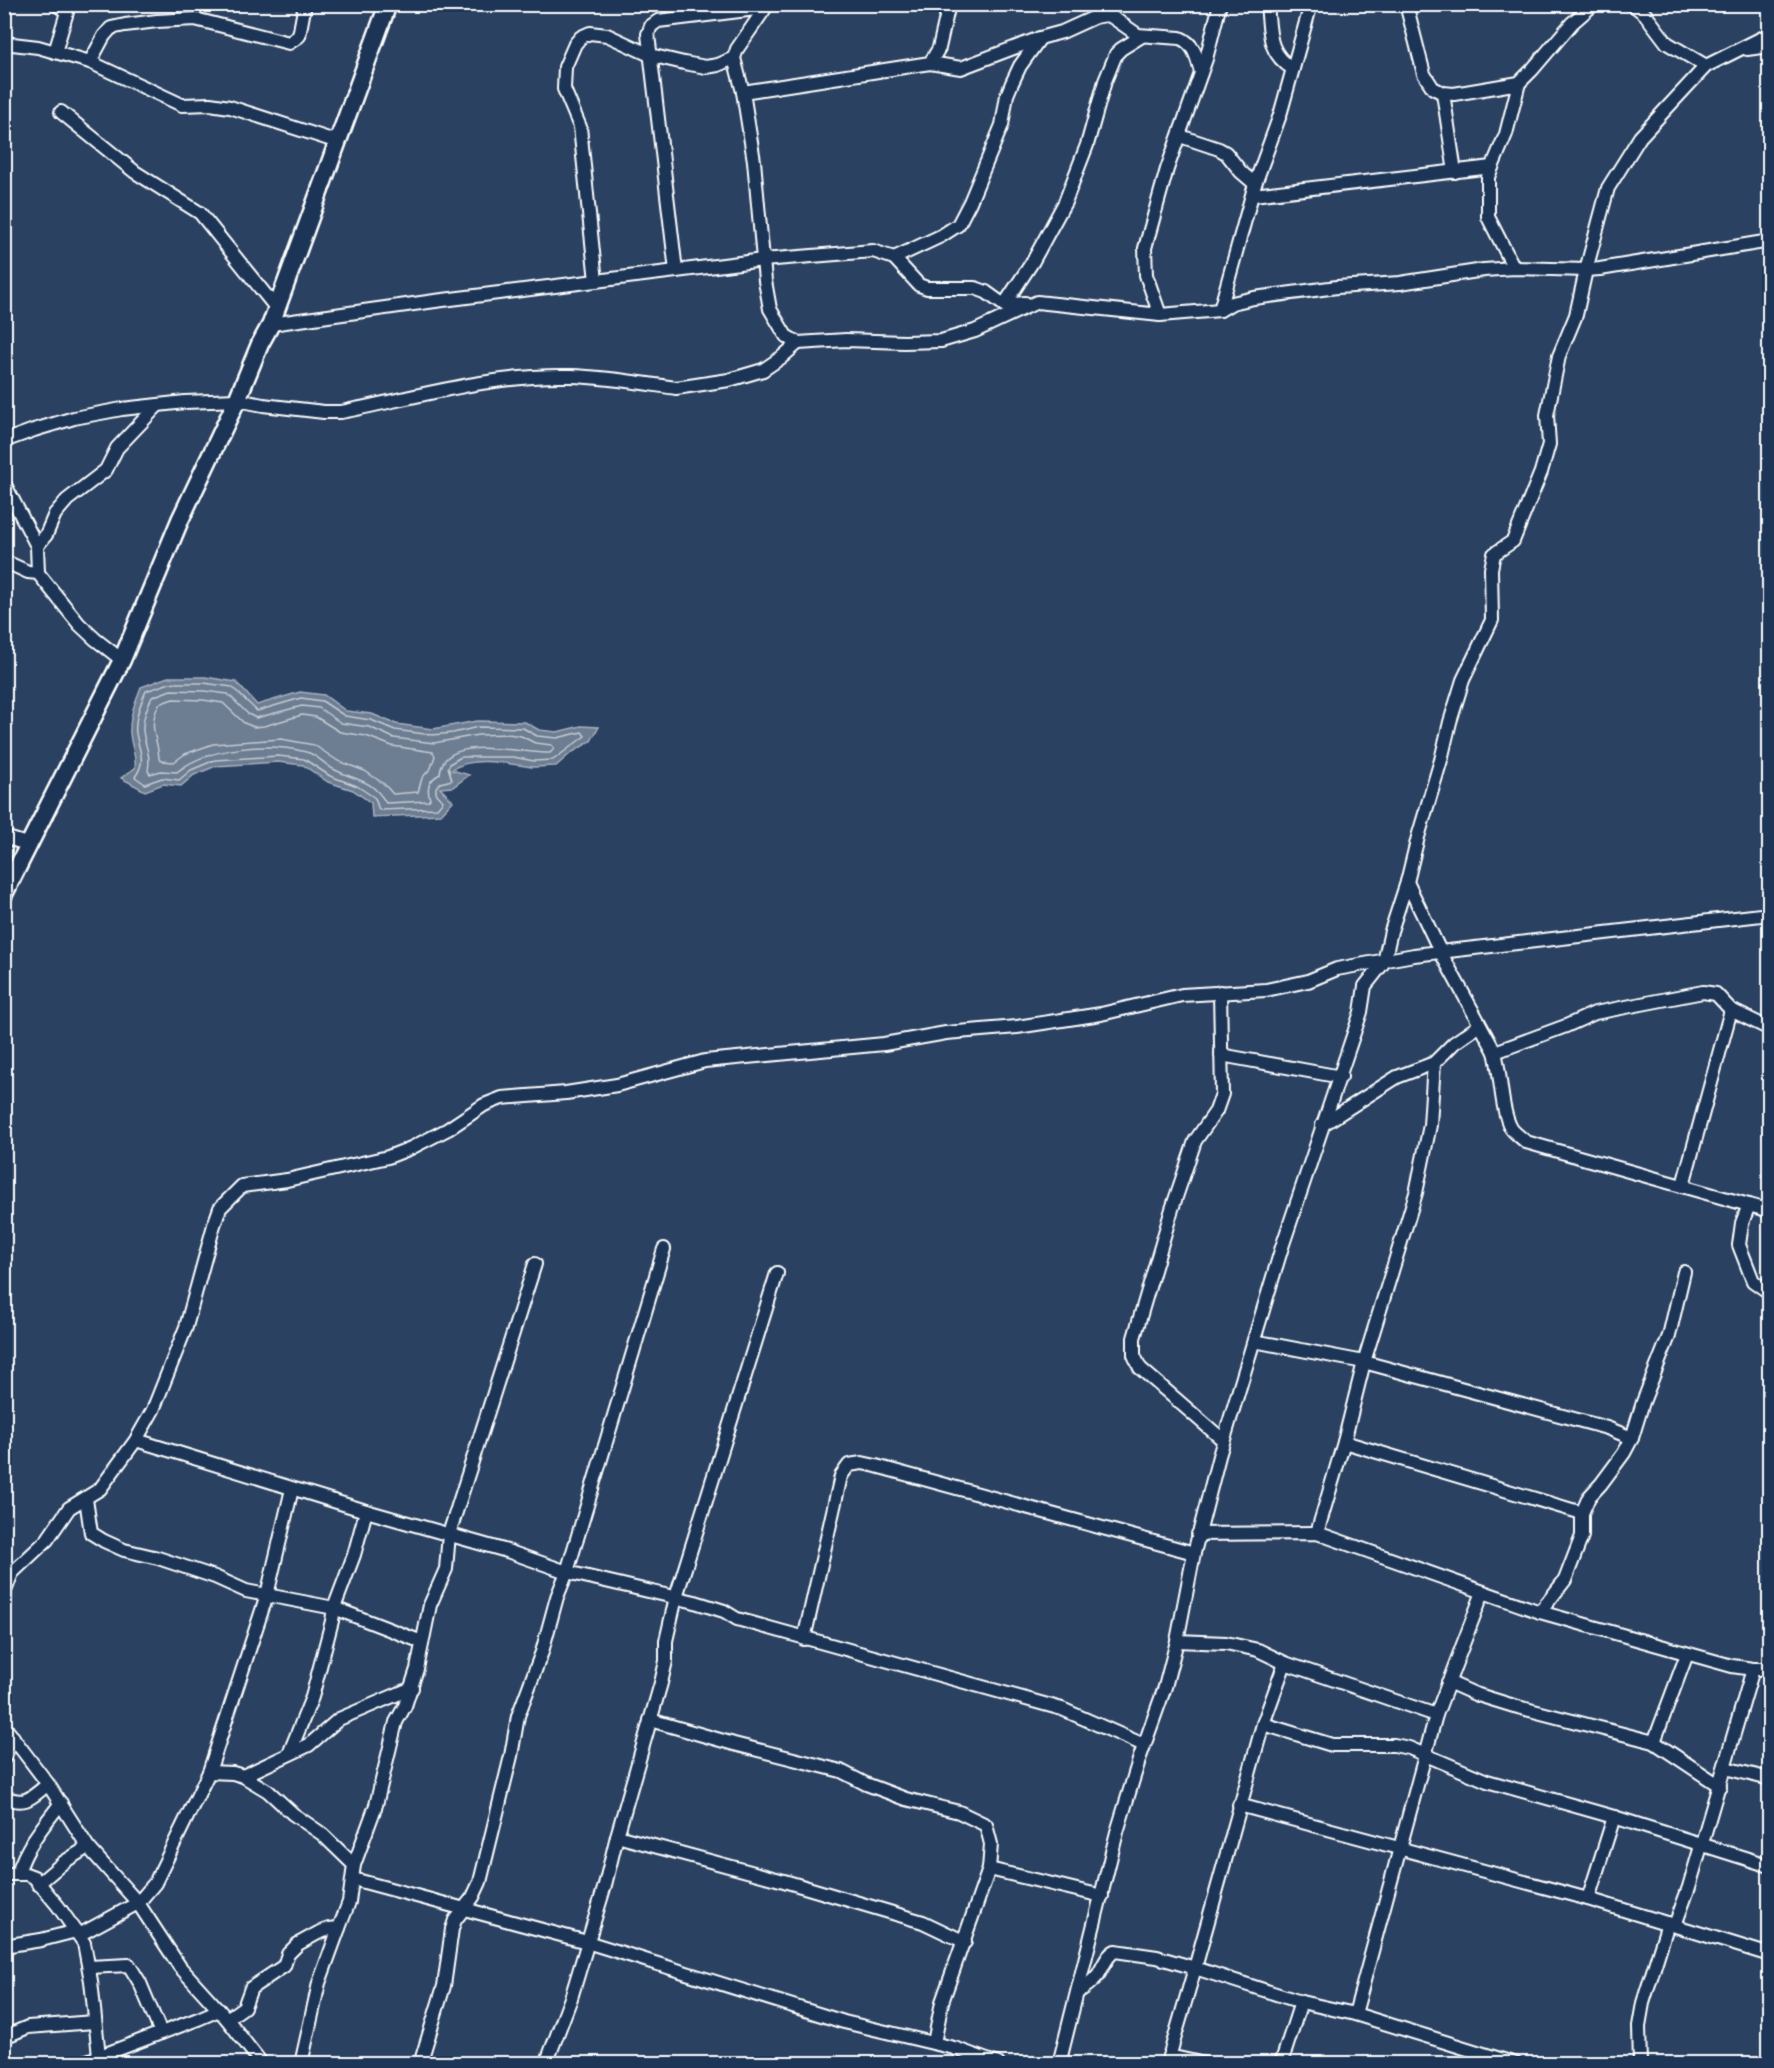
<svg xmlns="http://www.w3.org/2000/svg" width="1774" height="2068" font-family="Mali,sans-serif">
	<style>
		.water { fill: #6d7d92; stroke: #a7b1be; stroke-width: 1.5 }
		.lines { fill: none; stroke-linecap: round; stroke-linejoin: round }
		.shore { stroke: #c5cbd3; stroke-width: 1.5 }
		.street-casing { stroke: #fff; stroke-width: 16 }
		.secondary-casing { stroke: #fff; stroke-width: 21 }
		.street { stroke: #1d3557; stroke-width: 12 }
		.secondary { stroke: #1d3557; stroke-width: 16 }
	</style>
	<rect width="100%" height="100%" fill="#2a4161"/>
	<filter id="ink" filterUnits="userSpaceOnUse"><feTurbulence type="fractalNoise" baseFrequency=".0167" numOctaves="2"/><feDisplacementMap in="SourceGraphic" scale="12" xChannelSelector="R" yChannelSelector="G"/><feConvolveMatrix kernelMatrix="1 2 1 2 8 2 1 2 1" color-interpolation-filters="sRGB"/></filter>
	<g filter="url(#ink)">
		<path class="water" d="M168,677H205L236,682L257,705L300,692L324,695L346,711L372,714L396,724L433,729L477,721L525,722L539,730L557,732L581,726L599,727L591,741L571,753L556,766C549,766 540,767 532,767C510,764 471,755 452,770L469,775L453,787L440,788L453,801L441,814L372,817L371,803L353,790L328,782L303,765L278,762L216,766L194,775L181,786L163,784L145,791L121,778L135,768C137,754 129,743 130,729C130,714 136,700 141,687Z"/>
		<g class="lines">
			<g class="shore">
				<path d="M170,683H204L232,687L257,711L301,698L322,701L345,716L371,720L395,730L432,735L453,733L478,727L523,728L537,736L557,738L582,732L585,736L553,760L534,761L513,757H461L451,763L448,767L452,780L440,783L436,787V793L443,801L437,808L379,810L375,798L357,786L330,776L304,759L278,756L215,760L191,770L179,780L162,778L145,784L135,777C147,760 139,752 136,733C134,719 141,703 146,691Z"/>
				<path d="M171,690L204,691L228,694L248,714L256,718L302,706L319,708L341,723L369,727L394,738L434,743L478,735L508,734L521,736L535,743L552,745L554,749L550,753C523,754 442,732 440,774C429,780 426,787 430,799L428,801L386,803C371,778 356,781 333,769C324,764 316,754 306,752C268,742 207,747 177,772L161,771L150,774L148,771C151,751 145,748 143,731C142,720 147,707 152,697Z"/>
				<path d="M173,699L203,700L223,703L244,723L254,727L264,726L302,715L316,717L340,732L366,736L392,746L433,752L435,756L431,768L422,778L418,792L393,794L384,784L365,771L338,761L314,745L281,739L213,744L185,754L174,762L161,761L159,759C158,736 147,729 159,704Z"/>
			</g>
			<g class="street-casing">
				<g id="street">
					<polyline points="768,4 737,49 734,58 743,92 754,161 765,281 770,309 786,336 798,343 846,340 904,342 941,341 975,331 1037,302 1160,315 1220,310 1232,303 1254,298 1337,287 1400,283 1484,270 1514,268 1586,270 1600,269 1770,241"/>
					<path d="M1267,4C1270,32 1267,53 1293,69"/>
					<polyline points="1406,4 1424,74 1433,88 1443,93 1454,94 1519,83 1532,70 1572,23 1594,4"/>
					<polyline points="1489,4 1508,4"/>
					<polyline points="1632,4 1645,14 1667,43 1706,66"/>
					<polyline points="764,8 658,21 651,26 648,34 676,271 763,260 873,251 894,258 919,285 927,288 975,288 986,292 1004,305 1025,303"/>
					<polyline points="4,43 38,47 90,62 182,105 210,104 230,107 338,142"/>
					<polyline points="1747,49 1770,46"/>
					<polyline points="55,52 67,12 56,4"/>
					<polyline points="90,62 104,36 111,28 125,25 157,21 195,19 289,43 299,36 305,4"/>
					<path d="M930,63L961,68L1040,38L1062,32L1095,17L1106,15L1112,17L1138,35L1180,38C1195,44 1197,59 1201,72"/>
					<polyline points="743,92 930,63 939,48 949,4"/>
					<polyline points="1443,93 1455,172"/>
					<polyline points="61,112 135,172 200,213 277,309"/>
					<polyline points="1180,136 1219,149 1226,153 1241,172 1255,184"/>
					<polyline points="1253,195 1492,167"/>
					<polyline points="894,258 941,236 958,225 970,202 1002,125 1007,95 1012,83 1020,66 1040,38"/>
					<polyline points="1514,268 1488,217 1488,177 1506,134 1519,83"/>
					<polyline points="596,281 580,127 564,89 565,67 575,44 581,37 590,33 607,35 650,55 684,63 706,67 718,65 734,58"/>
					<polyline points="1004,305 1033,261 1065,202 1087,145 1105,81 1116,54 1121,49 1142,36"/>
					<polyline points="1220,310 1255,184 1280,115 1311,4"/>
					<polyline points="1160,315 1146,275 1145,248 1167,169 1206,59 1220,4"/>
					<polyline points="271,324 435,301 676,271"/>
					<path d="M4,441L34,430L74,418L122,409L185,402L237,400L263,405L324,412H341C417,397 493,374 571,376C606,377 641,383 676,388L729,380L763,370L782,357L798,343"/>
					<polyline points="4,483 37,546 38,573"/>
					<polyline points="37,546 46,535 55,514 67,500 106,470 117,448 157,406"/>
					<polyline points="4,561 28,572 38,573 79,624 95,639 122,660"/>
					<polyline points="4,837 30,845"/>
					<path d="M1407,882L1441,953L1495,1052C1501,1074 1501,1111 1511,1128C1514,1133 1522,1138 1526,1142L1770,1211"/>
					<polyline points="1220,992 1222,1094 1216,1111 1195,1141 1172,1209 1134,1338 1134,1355 1140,1368 1223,1440"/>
					<polyline points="1495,1052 1566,1026 1595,1013 1703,992 1716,994 1731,1010 1770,1029"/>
					<polyline points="1221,1055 1341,1077"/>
					<polyline points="1322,1125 1397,1077 1434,1063 1454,1043 1480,1025"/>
					<polyline points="1683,1185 1731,1010"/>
					<polyline points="1749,1205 1742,1223 1739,1245 1753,1281 1770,1293"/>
					<polyline points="1254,1341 1364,1362 1607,1428 1632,1438"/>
					<polyline points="136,1440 366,1511 507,1551 567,1572 695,1602 724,1611 737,1619 1062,1709 1144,1745"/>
					<polyline points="1344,1442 1582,1513"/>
					<polyline points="86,1499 91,1533 104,1541 124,1550 158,1558 215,1577 246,1591 334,1608 422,1642"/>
					<polyline points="1317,1533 1344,1442 1364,1362 1416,1193 1430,1125 1434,1063"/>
					<polyline points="1198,1534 1317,1533 1540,1612 1732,1666 1753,1669 1770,1669"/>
					<polyline points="4,1609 5,1591 12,1573 47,1540 69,1508 100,1489 136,1440 153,1410 186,1327 214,1225 220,1208 242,1186 287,1180 388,1157 411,1148 448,1129 484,1105 502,1098 566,1093 617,1085 705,1061 884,1044 946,1033 1017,1027 1101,1014 1182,995 1266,990 1308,981 1337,969 1414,955 1770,914"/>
					<polyline points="1540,1612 1565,1580 1582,1536 1582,1513 1589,1497 1601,1484 1624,1453 1632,1438 1643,1402 1669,1336 1684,1272"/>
					<polyline points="804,1639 841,1476 849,1465 862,1463 876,1466 1194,1553"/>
					<polyline points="1177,1641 1226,1643 1258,1650 1285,1663 1436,1715"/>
					<polyline points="1285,1663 1263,1724 1195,1968 1301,2002 1355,2014 1516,2064"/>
					<polyline points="1448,1682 1475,1694 1514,1706 1654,1742 1720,1786"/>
					<polyline points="650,1720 734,1744 841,1771 866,1784 906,1799 959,1812 986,1825 991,1844 989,1869 942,2002 934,2043"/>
					<polyline points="1263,1724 1332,1745 1394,1745 1409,1748 1487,1781 1614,1817 1770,1866"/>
					<polyline points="4,1726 48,1784 88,1847 138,1903 180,1967 227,2019 262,2064"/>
					<polyline points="1654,1742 1687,1654"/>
					<polyline points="289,1754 312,1697 332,1621 334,1608 354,1555 366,1511"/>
					<polyline points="4,1758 13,1737"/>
					<polyline points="1725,1768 1770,1779"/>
					<polyline points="209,1772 233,1773 243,1776 268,1791 293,1814 322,1834 354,1865"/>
					<polyline points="243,1776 309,1745 339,1719 412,1688"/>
					<path d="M4,1797C26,1806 31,1798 48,1784"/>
					<polyline points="1239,1805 1588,1899 1770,1955"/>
					<polyline points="617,1836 784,1881 923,1922 965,1942"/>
					<polyline points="989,1869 1102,1896"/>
					<path d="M18,1873C26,1846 44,1825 61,1803"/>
					<polyline points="4,1874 26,1874 34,1877 58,1906 84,1943 91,1981 99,2056"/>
					<polyline points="353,1879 587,1942 844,2022 954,2048 998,2064"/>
					<polyline points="38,1884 64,1862 88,1847"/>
					<polyline points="1588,1899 1614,1817"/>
					<polyline points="1675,1925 1689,1887 1753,1669"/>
					<polyline points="79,1935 138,1903 155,1883 209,1772 267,1595 292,1489"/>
					<polyline points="4,1946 41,1940 76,1931"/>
					<polyline points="89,1967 129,1965 140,1983 161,2033"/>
					<path d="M1078,1992C1086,1987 1092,1982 1098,1975C1103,1967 1107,1955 1115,1951L1157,1957L1195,1968L1167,2064"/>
					<polyline points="1355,2014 1436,1715 1483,1592"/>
					<polyline points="227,2019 244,2007 251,1988 284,1966 288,1954 298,1944 318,1933 329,1929 339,1928 349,1902 354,1865 376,1805 396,1722 405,1706 417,1669 430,1605 446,1569 449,1534 535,1264"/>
					<polyline points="4,2037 28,2027 94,2022"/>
					<polyline points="1169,2056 1205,2064"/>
					<polyline points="79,2064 198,2019 219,2010"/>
					<polyline points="301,2064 319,1983 339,1928"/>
					<polyline points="420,2064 444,1986 452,1929 455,1920 473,1897 480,1882 511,1756 518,1716 542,1652 557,1597 567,1572 664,1249"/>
					<polyline points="546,2064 571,1998 605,1885 617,1836 661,1683 666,1661 666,1641 676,1597 777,1273"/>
					<polyline points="1059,2064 1117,1832 1140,1757 1165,1687 1177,1641 1194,1553 1219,1456 1282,1247 1361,1012 1365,986 1384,962 1391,931 1407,882 1418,837 1441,760 1450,722 1463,680 1492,620 1491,569 1494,554 1513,541 1541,472 1549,444 1547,415 1559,356 1576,315 1586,270 1608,188 1640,137 1706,66 1770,34"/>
					<polyline points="1281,2064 1301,2002"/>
					<polyline points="1640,2064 1639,2026 1643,2003 1668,1923"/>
				</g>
			</g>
			<g class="secondary-casing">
				<polyline id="secondary" points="4,894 122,660 180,520 237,400 260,344 271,324 388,4"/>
			</g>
			<use href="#street" class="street"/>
			<use href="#secondary" class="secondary"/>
		</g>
	</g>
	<rect width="1774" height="2068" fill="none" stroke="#1d3557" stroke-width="24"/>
	<rect x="12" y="12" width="1750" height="2044" fill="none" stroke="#fff" stroke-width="2" filter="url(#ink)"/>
</svg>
